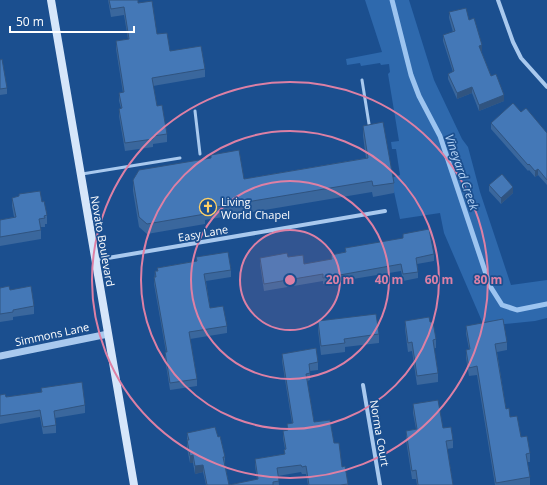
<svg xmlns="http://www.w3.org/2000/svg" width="547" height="485" font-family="'Open Sans',sans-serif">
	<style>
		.green { fill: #2e69ad }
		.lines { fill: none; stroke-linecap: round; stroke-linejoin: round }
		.stream { stroke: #9cc4f0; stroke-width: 5 }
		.service { stroke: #a9c9ee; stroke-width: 3 }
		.minor { stroke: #a9c9ee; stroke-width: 4 }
		.tertiary { stroke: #a9c9ee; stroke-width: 7 }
		.secondary { stroke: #d6e6fa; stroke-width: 8 }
		.wall { fill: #3a679d }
		.shaded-wall { fill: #305480 }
		.building { fill: #4478b7; stroke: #305480 }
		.ring { fill: none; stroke: #dd80a5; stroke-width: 2 }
		.labels { text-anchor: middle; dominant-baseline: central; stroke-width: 3.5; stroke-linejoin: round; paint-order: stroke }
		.poi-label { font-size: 11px; fill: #fff; stroke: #1b4f8f; text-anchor: start }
		.street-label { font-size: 11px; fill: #fff; stroke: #1b4f8f }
		.water-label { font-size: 12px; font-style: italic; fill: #b5d3f5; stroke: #1b4f8f }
		.centre { fill: #dd80a5; stroke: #1b4f8f; stroke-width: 2 }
		.ring-label { font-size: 12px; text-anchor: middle; font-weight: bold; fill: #dd80a5; stroke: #1b4f8f; stroke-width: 3.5; stroke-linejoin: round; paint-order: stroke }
	</style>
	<rect width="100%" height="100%" fill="#1b4f8f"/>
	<polygon class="green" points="365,0 409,0 434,80 462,139 468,147 480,192 511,285 547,280 547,318 535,321 484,326 444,233 440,213 400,219 391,178 400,175 396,149 392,149 391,142 399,141 388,74 390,72 389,64 381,65 380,63 361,66 360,63 347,65 346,59 382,52"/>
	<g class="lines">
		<polyline class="stream" points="392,0 411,75 419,96 440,136 490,286 502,305 517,310 547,304"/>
		<g class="service">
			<polyline points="362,80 369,124"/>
			<polyline points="195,111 200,154"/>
			<polyline points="82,174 180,158"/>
		</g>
		<g class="minor">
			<polyline points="498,0 513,42 521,58 547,87"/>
			<polyline points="96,260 385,211"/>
			<polyline points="363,385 380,485"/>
		</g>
		<polyline class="tertiary" points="0,356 108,334"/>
		<polyline class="secondary" points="51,0 134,485"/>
	</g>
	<g class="wall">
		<polygon points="108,0 138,0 138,3 157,34 170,51 205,69 205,77 153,86 157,106 167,134 167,142 153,144 153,147 125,151 119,116 119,109 121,108 119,101 119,93 123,93 116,49 116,41 128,39 124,15 111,17"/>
		<polygon points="449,12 469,20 482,51 481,51 491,76 504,101 479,111 472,93 457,99 448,79 448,74 453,72 443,41 443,35 453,32 449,18"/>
		<polygon points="0,60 7,88 7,94 0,95"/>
		<polygon points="521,112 547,133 547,185 538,175 535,177 529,170 528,171 491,129 491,123"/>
		<polygon points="363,126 394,183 394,193 373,197 372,192 205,220 205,224 147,234 139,227 133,191 133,180 211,158 211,155 244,179 366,158 363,136"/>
		<polygon points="489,185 513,193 501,204 489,191"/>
		<polygon points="19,194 42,202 47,215 47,224 45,224 45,227 41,227 41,239 0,246 0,220 14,217 12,206 12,198 19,196"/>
		<polygon points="403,234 434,254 434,261 417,264 418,272 418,278 403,281 401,271 323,284 323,281 264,291 260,264 260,258 288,257 304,264 331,260 331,255 345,252 345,248 403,239"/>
		<polygon points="196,257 231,270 231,277 206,281 210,308 227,326 227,333 190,339 197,379 197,386 170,390 165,359 165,352 166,352 154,284 155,271 157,271 157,268 196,261"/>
		<polygon points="0,288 34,306 34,314 13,317 13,320 0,322"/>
		<polygon points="318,321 379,334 379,343 345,347 345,352 321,355 318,330"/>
		<polygon points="405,321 430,322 436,339 436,348 434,348 438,373 438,382 417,385 412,351 408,352 405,329"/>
		<polygon points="466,326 507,342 507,350 497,352 506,409 521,437 530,453 530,462 527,462 530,477 530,485 495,485 477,375 469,376 466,358 466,350 469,349 466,334"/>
		<polygon points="282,354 318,362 318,370 310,371 310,380 307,381 314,422 334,443 342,467 345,466 348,485 308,485 306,474 302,474 301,472 278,476 279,485 206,485 203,472 195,474 193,463 190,463 187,448 187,433 218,437 225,457 225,464 229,485 257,479 255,466 255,459 284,454 284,450 285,449 283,438 283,431 287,430 287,424 292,423 282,361"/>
		<polygon points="41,388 85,405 85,413 55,418 56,425 56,433 43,434 40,417 0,424 0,395 6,397 41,392"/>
		<polygon points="413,404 443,428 453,440 453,448 447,449 453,485 417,485 416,479 412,479 406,440 406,431 416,429 413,413"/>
	</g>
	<g class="shaded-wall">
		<polygon points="482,45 482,51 479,52 479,46"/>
		<polygon points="472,87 472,93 457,99 457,93"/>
		<polygon points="504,95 504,101 479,111 479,105"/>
		<polygon points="538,169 538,175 535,177 535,171"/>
		<polygon points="513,187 513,193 501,204 501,198"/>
		<polygon points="193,455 193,463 190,463 190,456"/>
		<polygon points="203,465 203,472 195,474 195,466"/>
	</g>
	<g class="building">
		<polygon points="109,0 138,0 138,3 152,1 157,34 167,33 170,51 201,46 205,69 152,78 157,106 162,105 167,134 153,136 153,139 125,143 119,109 122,108 119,93 124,92 116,41 129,39 124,7 111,9"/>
		<polygon points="466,8 469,20 474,18 482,45 479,46 491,76 496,74 504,95 479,105 472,87 457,93 448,74 454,71 443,35 455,31 449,12"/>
		<polygon points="2,59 7,88 0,89 0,60"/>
		<polygon points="513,103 521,112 526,108 547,133 547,180 538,169 535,171 529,164 528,165 491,123"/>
		<polygon points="383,122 394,183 373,186 372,181 205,209 205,214 147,224 139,217 133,180 139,170 211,158 211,155 239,150 244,179 368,158 363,126"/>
		<polygon points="502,174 513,187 501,198 489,185"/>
		<polygon points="40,191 42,202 44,201 47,215 44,216 45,218 39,219 41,230 0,237 0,220 16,217 12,198 19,196 19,194"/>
		<polygon points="429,229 434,254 416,258 418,272 403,274 401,264 323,278 323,274 264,284 260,258 287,253 288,257 303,255 304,264 332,259 331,255 346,252 345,248 403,238 403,234"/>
		<polygon points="228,252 231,270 204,274 210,308 223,306 227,326 189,332 197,379 170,383 165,352 167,352 154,277 156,277 155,271 158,271 157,268 197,261 196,257"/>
		<polygon points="9,286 10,290 31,286 34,306 13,310 13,312 0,314 0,288"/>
		<polygon points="376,314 379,334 344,339 345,343 321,346 318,321"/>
		<polygon points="429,317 430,322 433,322 436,339 433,340 438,373 417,376 412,342 408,343 405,321"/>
		<polygon points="503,319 507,342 495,344 506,409 509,408 510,417 517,416 521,437 527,436 530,453 526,454 530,477 496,483 477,366 469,368 466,350 470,349 466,326"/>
		<polygon points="316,348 318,362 309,364 310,373 306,374 314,422 330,420 334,443 339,443 342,467 345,466 348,484 340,485 309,485 306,466 302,467 301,465 277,468 279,481 273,482 273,485 207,485 203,465 195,466 193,455 190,456 187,440 189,440 187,433 215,427 218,437 220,436 225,457 223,457 229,485 258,479 255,459 285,454 284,450 286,449 283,431 288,430 287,424 293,423 282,354"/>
		<polygon points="82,382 85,405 54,411 56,425 43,427 40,410 0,416 0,395 5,394 6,397 42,392 41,388"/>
		<polygon points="438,400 443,428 451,427 453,440 446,441 453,485 418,485 416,470 412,471 406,431 417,429 413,404"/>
	</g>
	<circle cx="290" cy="280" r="50" fill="#dd80a5" fill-opacity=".12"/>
	<g class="ring">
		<circle cx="290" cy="280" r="50"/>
		<circle cx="290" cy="280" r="99"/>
		<circle cx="290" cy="280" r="149"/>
		<circle cx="290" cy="280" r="198"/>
	</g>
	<defs>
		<g id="church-ring" transform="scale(0.9)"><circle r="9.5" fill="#1b4f8f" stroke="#ffd166" stroke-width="1.5"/><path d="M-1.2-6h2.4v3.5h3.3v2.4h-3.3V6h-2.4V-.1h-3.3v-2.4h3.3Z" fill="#ffd166"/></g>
	</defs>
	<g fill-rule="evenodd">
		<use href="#church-ring" x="208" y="207"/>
	</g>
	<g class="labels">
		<g class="poi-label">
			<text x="221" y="201">Living<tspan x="221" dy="13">World Chapel</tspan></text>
		</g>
		<g class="street-label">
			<text transform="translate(203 233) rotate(-10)">Easy Lane</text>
			<text transform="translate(103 241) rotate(80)">Novato Boulevard</text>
			<text transform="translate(52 334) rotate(-12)">Simmons Lane</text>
			<text transform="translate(380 433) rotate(80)">Norma Court</text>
		</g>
		<g class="water-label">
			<text transform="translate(462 172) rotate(71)">Vineyard Creek</text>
		</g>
	</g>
	<circle cx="290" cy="280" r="6" class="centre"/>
	<g class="ring-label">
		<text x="340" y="284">20 m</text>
		<text x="389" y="284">40 m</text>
		<text x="439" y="284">60 m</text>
		<text x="488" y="284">80 m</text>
	</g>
	<path d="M10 26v6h124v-6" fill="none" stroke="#ffffff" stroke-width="2"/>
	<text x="16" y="26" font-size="12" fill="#ffffff" stroke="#1b4f8f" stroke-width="3" paint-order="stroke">50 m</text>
</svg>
